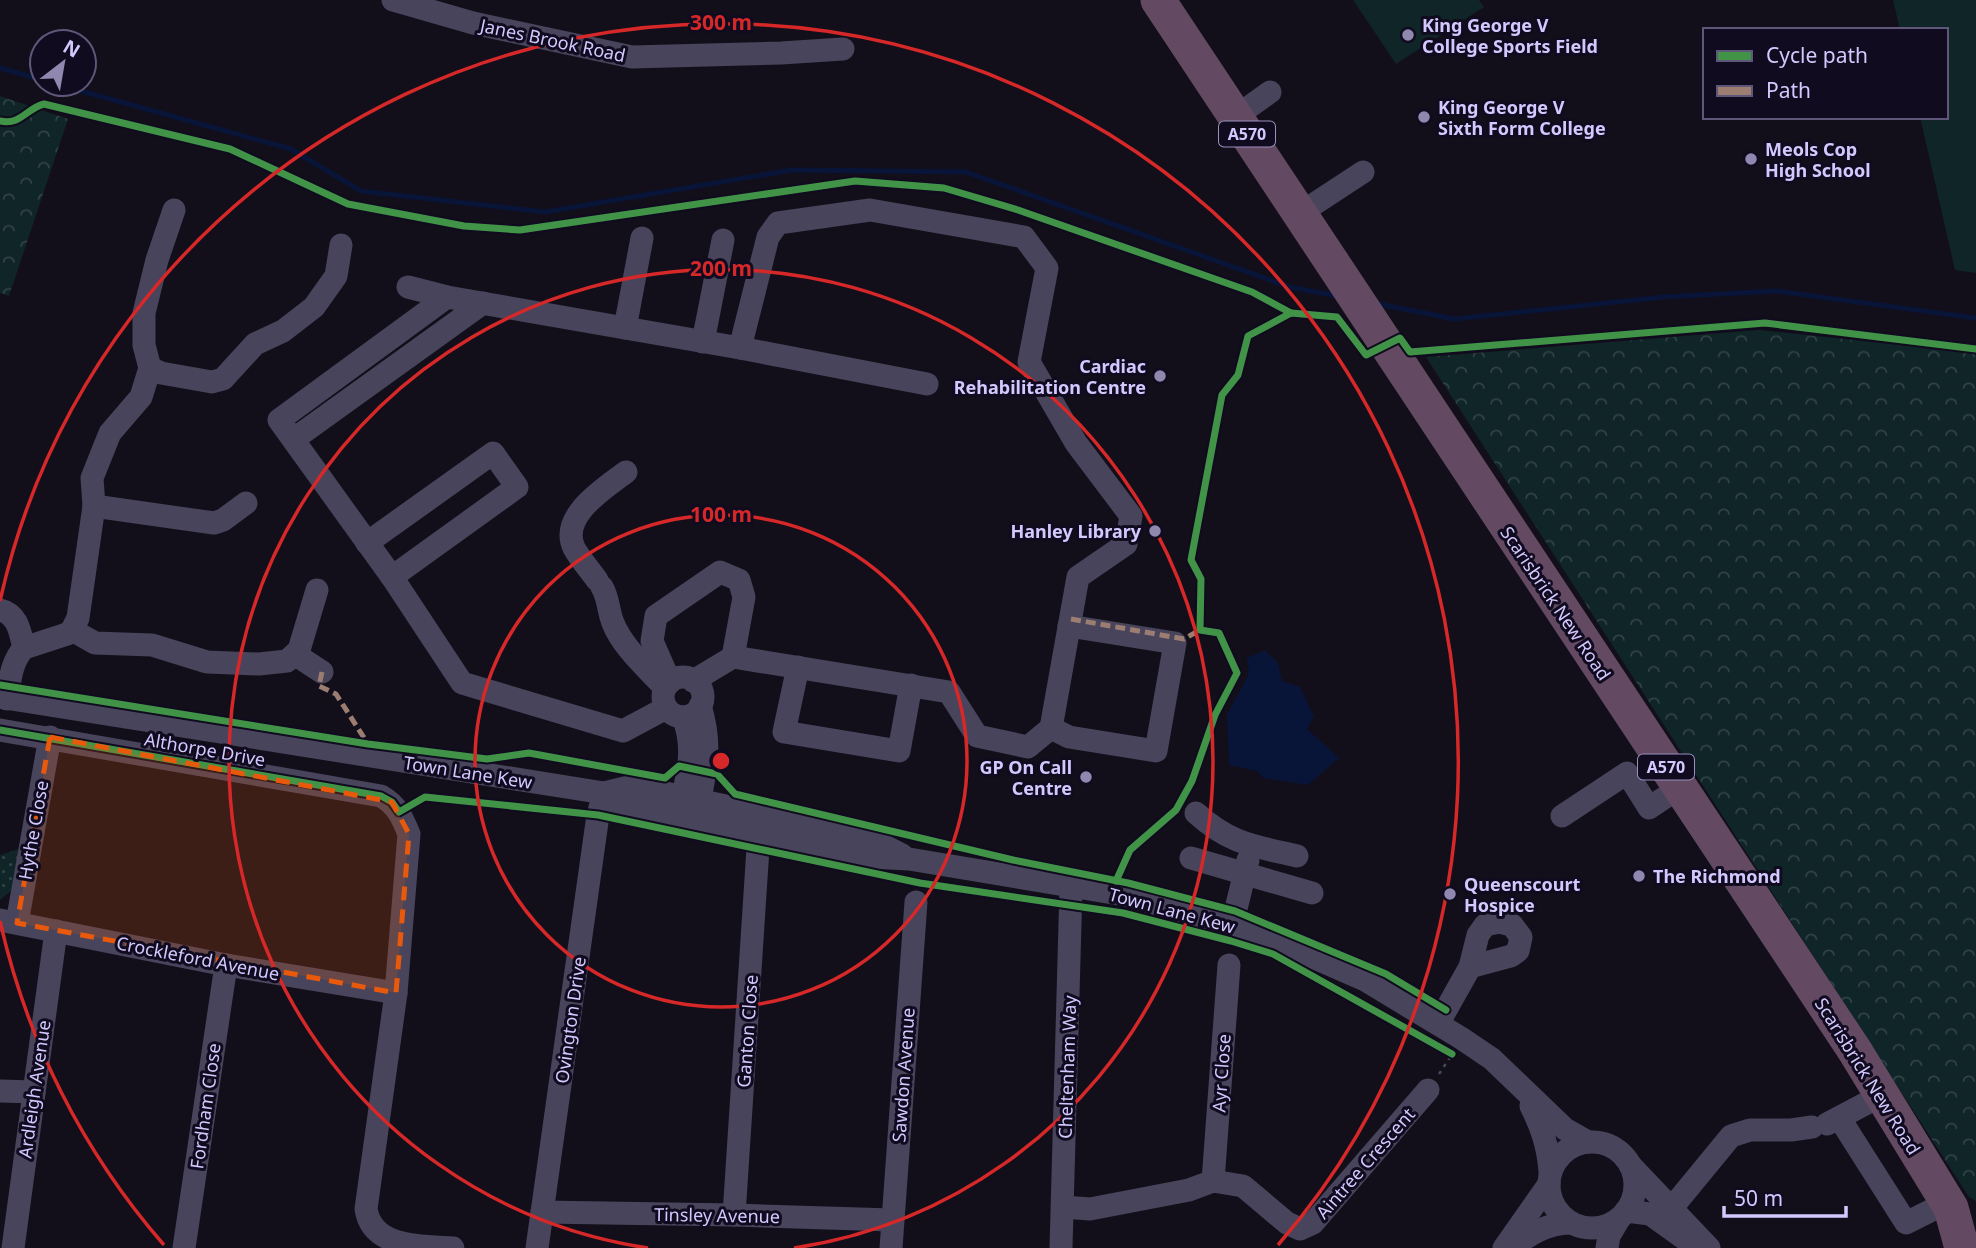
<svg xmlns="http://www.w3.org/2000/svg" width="1976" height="1248" font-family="'Noto Sans',sans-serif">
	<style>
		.grass { fill: url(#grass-dots) }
		.park { fill: url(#park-crowns) }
		.pitch { fill: #0f2527 }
		.water { fill: #081539 }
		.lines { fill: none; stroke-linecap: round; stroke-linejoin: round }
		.stream { stroke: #081539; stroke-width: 5 }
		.path { stroke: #424d5c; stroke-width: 2.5; stroke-dasharray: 3.5 5; stroke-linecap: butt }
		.minor { stroke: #47445b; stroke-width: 23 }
		.highway { stroke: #634a62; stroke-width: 35 }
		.quiet { stroke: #9b7d72; stroke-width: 5; stroke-dasharray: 10 5; stroke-linecap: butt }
		.cycleway-casing { stroke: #100b1f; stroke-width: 11 }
		.cycleway { stroke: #419447; stroke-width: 7 }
		.marked { fill: #e8590c; fill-opacity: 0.2; stroke: #e8590c; stroke-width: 5; stroke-dasharray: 14 9; stroke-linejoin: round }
		.ring { fill: none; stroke: #d62828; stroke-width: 3.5 }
		.poi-dot { fill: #9088af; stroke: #100b1f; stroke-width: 2.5 }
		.labels { text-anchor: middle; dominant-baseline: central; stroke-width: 6; stroke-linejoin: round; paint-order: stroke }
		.shield { fill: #100b1f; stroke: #9990bc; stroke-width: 2 }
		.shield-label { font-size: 16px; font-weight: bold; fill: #d4c9ff }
		.poi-label { font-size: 18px; font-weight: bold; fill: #d4c9ff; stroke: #100b1f; text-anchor: start }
		.street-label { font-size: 18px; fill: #d4c9ff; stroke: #100b1f }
		.centre { fill: #d62828; stroke: #100b1f; stroke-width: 3.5 }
		.ring-label { font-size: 21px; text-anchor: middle; font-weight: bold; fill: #d62828; stroke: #100b1f; stroke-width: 6; stroke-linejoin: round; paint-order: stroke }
	</style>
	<defs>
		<pattern id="grass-dots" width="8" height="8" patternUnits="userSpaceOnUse" patternTransform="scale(1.75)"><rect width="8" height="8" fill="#0f2527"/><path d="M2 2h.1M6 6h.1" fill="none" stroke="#314347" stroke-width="1.8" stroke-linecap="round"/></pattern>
		<pattern id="park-crowns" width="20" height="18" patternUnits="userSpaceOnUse" patternTransform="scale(1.75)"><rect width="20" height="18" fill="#0f2527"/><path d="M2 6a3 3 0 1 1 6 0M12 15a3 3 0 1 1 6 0" fill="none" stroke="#314347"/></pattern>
	</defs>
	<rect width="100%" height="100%" fill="#120f1a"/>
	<polygon class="grass" points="19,849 13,889 0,900 0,855"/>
	<g class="park">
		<polygon points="0,96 68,119 9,296 0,293"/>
		<polygon points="1759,330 1976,353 1976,1201 1969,1197 1426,357"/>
	</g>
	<g class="pitch">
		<polygon points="1353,0 1479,0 1484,7 1396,64"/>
		<polygon points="1893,0 1976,0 1976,273 1955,270 1920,117 1946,117 1946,30 1900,30"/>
	</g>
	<polygon class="water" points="1265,650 1278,663 1282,681 1300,687 1314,717 1307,729 1339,758 1308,785 1263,778 1257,771 1229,765 1227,715 1249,673 1247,658"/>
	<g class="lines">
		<g class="stream">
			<polyline points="0,68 42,80"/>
			<polyline points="56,84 291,149 361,191 545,212 792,170 966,172 1290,287 1337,296"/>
			<polyline points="1374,303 1454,319 1664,297 1776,291 1976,318"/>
		</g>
		<polyline class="path" points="1439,1074 1451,1056"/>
		<g class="minor">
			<polyline points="393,0 473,23 632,57 781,53 843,49"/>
			<polyline points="1235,117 1270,92"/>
			<polyline points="1299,214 1363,172"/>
			<polyline points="408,287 447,297 740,348 768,237 778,223 870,210 1024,237 1047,268 1029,362 1076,443 1131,516 1126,544 1078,577 1051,728 1028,747 977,736 949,692 733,657 693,681"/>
			<polyline points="447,297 279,420 392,577 462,683 623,731 666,708"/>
			<polyline points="625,328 642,238"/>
			<polyline points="703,342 723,240"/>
			<polyline points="740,348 927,384"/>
			<polyline points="150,368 161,373 212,382 223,379 255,344 283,331 314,307 336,276 341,245"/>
			<polyline points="301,434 483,303"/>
			<polyline points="94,506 214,523 223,520 246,503"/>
			<polyline points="367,543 493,453 517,487 392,577"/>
			<path d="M597,580C590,570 580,559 574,548C559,516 605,488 626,472"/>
			<path d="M602,587C609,599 608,611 613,623C623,648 647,668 665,688"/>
			<path d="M0,610C18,614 20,632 24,648"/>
			<polyline points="72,630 95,643 152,645 207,662 259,664 287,661 299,650 317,590"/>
			<polyline points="296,655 322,672"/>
			<polyline points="798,667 784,732 899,751 911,685"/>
			<circle cx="683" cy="697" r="20"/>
			<polyline points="670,682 652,641 656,616 720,572 739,580 744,597 733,657"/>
			<polyline points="0,697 604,793 633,786 865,836 902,855"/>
			<path d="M7,699C10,680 11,662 24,648L67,634L72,630L78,618L94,506L92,478L110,433L141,397L150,368L144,345V313L157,260L174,210"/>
			<polyline points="1051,728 1069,737 1156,751 1175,643 1069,626"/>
			<path d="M0,730L381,796C397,805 402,817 409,834L396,993L366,1209C372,1248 420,1246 453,1248"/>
			<polyline points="604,793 624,807 869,857 909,859 1125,895 1232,925 1271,939 1365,980 1461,1038 1492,1059 1565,1129 1588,1142"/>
			<path d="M680,809C687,777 696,749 683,717"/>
			<path d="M697,813C705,773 713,747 700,706"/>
			<path d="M1196,813C1230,844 1254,846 1297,856"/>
			<polyline points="1562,816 1627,773 1649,808 1679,788"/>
			<polyline points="1191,858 1312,893"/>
			<polyline points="0,920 226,965 396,993"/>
			<polyline points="17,923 50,737"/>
			<polyline points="1232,925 1248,860"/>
			<polyline points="1438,1024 1470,967 1478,935 1485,925 1499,922 1512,925 1521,937 1518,951 1511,956 1470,967"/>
			<polyline points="0,1091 34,1092"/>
			<path d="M1531,1106C1542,1128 1548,1146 1550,1171"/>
			<polyline points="1840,1119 1906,1223 1948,1202"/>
			<polyline points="1827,1124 1880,1096"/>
			<circle cx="1592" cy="1185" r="43"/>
			<polyline points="1630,1165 1709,1248"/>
			<polyline points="1213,1181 1229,965"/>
			<polyline points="1063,1207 1090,1209 1189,1190 1213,1181 1243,1186 1287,1223 1300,1229 1313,1223 1428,1090"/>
			<polyline points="1671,1209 1731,1136 1750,1130 1791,1130 1812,1127"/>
			<polyline points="1626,1211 1650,1214 1685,1239"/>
			<polyline points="542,1212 734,1215 892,1220"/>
			<polyline points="734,1215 758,848"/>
			<polyline points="13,1248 56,931"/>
			<polyline points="184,1248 226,965"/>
			<polyline points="537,1248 598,815 604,793"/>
			<polyline points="891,1248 916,902"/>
			<polyline points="1061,1248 1071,887"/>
			<polyline points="1504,1248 1549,1184"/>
			<path d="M1512,1248C1531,1233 1546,1224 1570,1223"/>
			<polyline points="1607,1248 1609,1236 1619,1219"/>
		</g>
		<polyline class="highway" points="1158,0 1855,1051 1951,1208 1962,1248"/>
		<g class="quiet">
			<polyline points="1071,619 1184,639 1200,630"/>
			<polyline points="322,672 319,686 336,694 368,744"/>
		</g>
		<g class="cycleway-casing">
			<g id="cycleway">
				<path d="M0,121C20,126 27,108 44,104L230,149L348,204L464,226L520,230L855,181L944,188L1018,210L1252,292L1291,313"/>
				<polyline points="0,685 368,744 487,759 529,753 665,778 679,766 717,774 735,794 1013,860 1128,883 1235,911 1386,974 1446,1010"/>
				<polyline points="0,730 381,796 392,802 399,812 425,797 598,815 920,883 1123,913 1231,941 1273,954 1452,1054"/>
				<polyline points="1116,881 1130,850 1176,810 1192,781 1215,715 1237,673 1219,633 1200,630 1201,579 1191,560 1222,395 1238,375 1248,336 1291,313 1337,317 1366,355 1400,338 1410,352 1765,323 1976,349"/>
			</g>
		</g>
		<use href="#cycleway" class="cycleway"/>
	</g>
	<path class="marked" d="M50,737L392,802L409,834L396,993L17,923Z"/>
	<g class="ring">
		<circle cx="721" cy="761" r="246"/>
		<path d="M648 1248A492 492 0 1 1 794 1248"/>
		<path d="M164 1245A738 738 0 0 1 0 921M0 601A738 738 0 1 1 1278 1245"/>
	</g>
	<g class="poi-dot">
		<circle cx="1408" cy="35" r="7"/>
		<circle cx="1424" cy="117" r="7"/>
		<circle cx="1751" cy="159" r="7"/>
		<circle cx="1160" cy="376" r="7"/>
		<circle cx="1155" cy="531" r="7"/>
		<circle cx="1086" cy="777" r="7"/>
		<circle cx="1639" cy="876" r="7"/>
		<circle cx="1450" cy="894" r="7"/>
	</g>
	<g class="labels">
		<g class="shield">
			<rect x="1219" y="121.5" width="56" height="25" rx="5"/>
			<rect x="1638" y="754.5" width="56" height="25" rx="5"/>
		</g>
		<g class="shield-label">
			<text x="1247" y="134">A570</text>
			<text x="1666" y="767">A570</text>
		</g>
		<g class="poi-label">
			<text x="1422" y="25">King George V<tspan x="1422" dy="21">College Sports Field</tspan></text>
			<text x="1438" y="107">King George V<tspan x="1438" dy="21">Sixth Form College</tspan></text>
			<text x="1765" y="149">Meols Cop<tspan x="1765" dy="21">High School</tspan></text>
			<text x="1146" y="366" text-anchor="end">Cardiac<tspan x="1146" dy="21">Rehabilitation Centre</tspan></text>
			<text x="1141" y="531" text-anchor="end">Hanley Library</text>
			<text x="1072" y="767" text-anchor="end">GP On Call<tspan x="1072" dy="21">Centre</tspan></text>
			<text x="1653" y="876">The Richmond</text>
			<text x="1464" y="884">Queenscourt<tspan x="1464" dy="21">Hospice</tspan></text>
		</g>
		<g class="street-label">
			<text transform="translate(553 40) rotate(12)">Janes Brook Road</text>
			<text transform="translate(1556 603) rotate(56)">Scarisbrick New Road</text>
			<text transform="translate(205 749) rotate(10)">Althorpe Drive</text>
			<text transform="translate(468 772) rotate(9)">Town Lane Kew</text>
			<text transform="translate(33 830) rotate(-80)">Hythe Close</text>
			<text transform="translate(1172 910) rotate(15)">Town Lane Kew</text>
			<text transform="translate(198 958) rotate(11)">Crockleford Avenue</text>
			<text transform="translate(570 1020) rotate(-82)">Ovington Drive</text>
			<text transform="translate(747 1031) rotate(-86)">Ganton Close</text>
			<text transform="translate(1067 1067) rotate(-88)">Cheltenham Way</text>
			<text transform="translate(1221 1073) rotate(-86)">Ayr Close</text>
			<text transform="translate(903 1075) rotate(-86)">Sawdon Avenue</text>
			<text transform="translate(1868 1076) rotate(58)">Scarisbrick New Road</text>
			<text transform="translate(34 1089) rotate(-82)">Ardleigh Avenue</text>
			<text transform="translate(205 1106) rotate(-82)">Fordham Close</text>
			<text transform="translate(1365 1163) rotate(-49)">Aintree Crescent</text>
			<text transform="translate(717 1215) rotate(1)">Tinsley Avenue</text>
		</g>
	</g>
	<circle cx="721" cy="761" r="10" class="centre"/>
	<g class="ring-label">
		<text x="721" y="30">300 m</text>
		<text x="721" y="276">200 m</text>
		<text x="721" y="522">100 m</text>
	</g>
	<rect x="1703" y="28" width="245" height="91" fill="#100b1f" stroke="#5e5779" stroke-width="2"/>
	<rect x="1717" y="51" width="35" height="10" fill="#419447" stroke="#5e5779" stroke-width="2"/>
	<text x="1766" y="63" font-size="21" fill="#d4c9ff">Cycle path</text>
	<rect x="1717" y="86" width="35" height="10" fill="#9b7d72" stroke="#5e5779" stroke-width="2"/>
	<text x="1766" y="98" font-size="21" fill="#d4c9ff">Path</text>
	<g transform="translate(63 63) rotate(31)"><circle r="33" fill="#100b1f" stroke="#5e5779" stroke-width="2"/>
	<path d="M0-5L12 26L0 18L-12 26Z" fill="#9088af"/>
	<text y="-10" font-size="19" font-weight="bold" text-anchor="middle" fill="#d4c9ff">N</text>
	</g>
	<path d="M1724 1206v10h122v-10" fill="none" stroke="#d4c9ff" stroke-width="3.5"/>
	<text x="1734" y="1206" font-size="21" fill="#d4c9ff" stroke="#100b1f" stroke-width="5" paint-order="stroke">50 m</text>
</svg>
